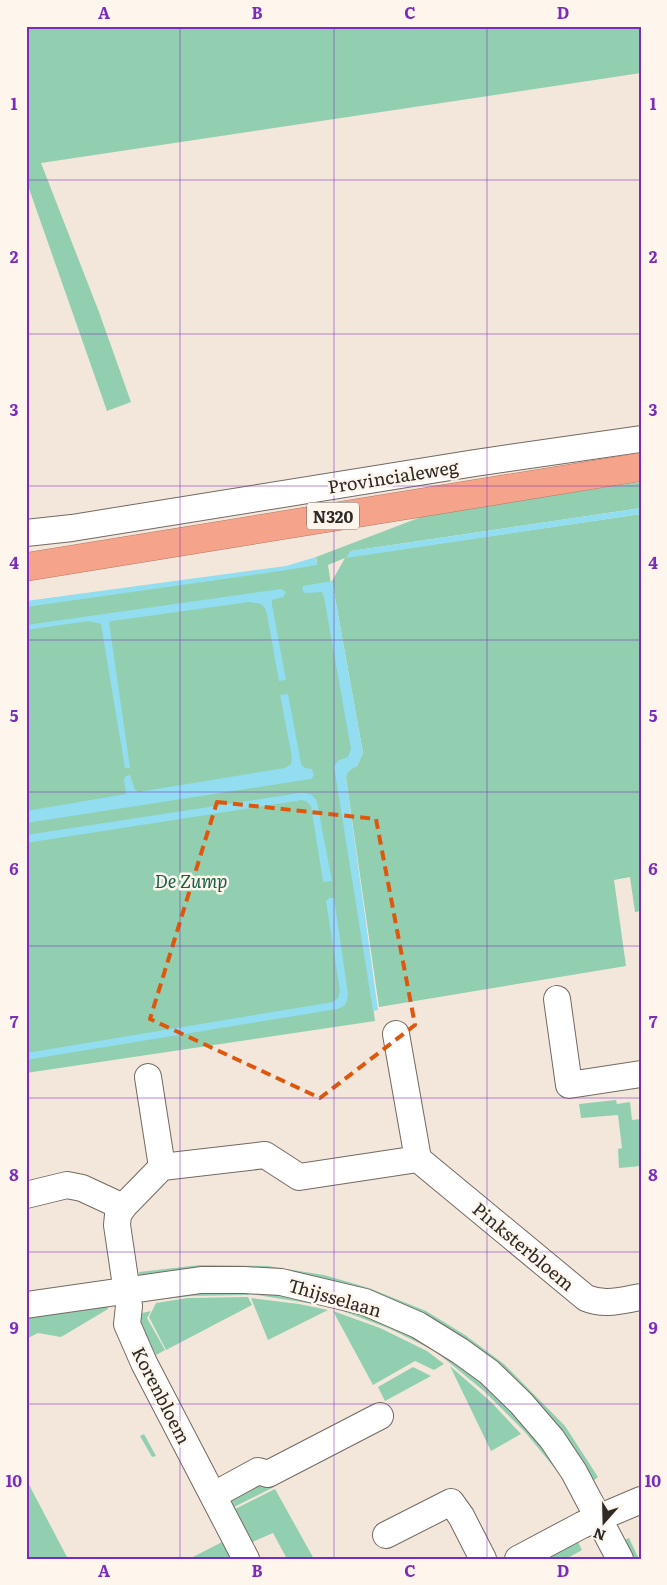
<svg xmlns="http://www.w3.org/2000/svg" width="667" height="1585" font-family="Literata,serif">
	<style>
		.green { fill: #91cfb0 }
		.water { fill: #92ddf0 }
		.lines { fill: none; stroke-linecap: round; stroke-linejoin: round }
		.minor-casing { stroke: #746960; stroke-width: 28 }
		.highway-casing { stroke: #af7968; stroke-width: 29 }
		.minor { stroke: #fff; stroke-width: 26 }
		.highway { stroke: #f5a48b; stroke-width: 28 }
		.marked { fill: none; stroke: #df570d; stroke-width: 4; stroke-dasharray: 10 6; stroke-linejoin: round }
		.grid { fill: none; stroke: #7b2cbf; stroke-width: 1; stroke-opacity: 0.55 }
		.labels { text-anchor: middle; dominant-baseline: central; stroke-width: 5; stroke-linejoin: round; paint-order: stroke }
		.shield { fill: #fef5ec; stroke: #6c6761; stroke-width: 1 }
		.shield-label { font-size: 16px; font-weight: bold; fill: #2e2a26 }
		.street-label { font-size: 18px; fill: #2e2a26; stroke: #fef5ec }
		.park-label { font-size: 18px; font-style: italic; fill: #176245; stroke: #fef5ec }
		.neatline { fill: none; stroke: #7b2cbf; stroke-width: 2 }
		.grid-label { font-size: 16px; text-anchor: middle; font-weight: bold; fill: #7b2cbf }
	</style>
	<rect width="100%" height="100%" fill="#f3e7dc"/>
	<g class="green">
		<polygon points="26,26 641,26 641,73 41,163 99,312 131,402 107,411 26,180"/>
		<path d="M641,482V508L351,551L347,557L641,514V911L635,912L630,877L614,880L626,966L379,1007L346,778C347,770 351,769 357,766L363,753L332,581L345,558L328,565L357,753L342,775L375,1021L26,1073V605L317,563L316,557L429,514Z"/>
		<polygon points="616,1100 617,1104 630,1102 632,1120 641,1119 641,1166 619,1168 618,1149 622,1148 618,1115 581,1118 579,1104"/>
		<polygon points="200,1265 268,1266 324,1275 369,1288 426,1311 465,1335 504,1364 565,1426 598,1477 593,1481 529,1399 340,1290 140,1279 139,1272"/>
		<polygon points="253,1288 388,1321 437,1346 523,1417 562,1477 525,1432 484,1391 435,1351 388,1328 332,1307 251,1294"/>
		<polygon points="247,1289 249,1295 191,1296 156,1300 155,1296"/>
		<polygon points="248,1297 252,1305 166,1350 149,1317 156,1303 188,1298"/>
		<polygon points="251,1298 299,1304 328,1310 268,1340"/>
		<polygon points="107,1304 108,1309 61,1337 38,1333 26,1339 26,1316"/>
		<polygon points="151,1311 147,1318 165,1350 156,1355 140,1323 138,1314"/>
		<polygon points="333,1311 380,1328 427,1351 444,1364 434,1370 415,1361 373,1385"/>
		<polygon points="450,1366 491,1402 521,1434 491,1451"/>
		<polygon points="413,1367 431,1376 385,1401 378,1387"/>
		<polygon points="144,1434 156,1456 152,1457 140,1436"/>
		<polygon points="26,1479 68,1559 26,1559"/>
		<polygon points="271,1481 274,1487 230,1509 228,1501 258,1483"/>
		<polygon points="275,1489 314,1559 287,1559 273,1533 248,1544 231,1511"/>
		<polygon points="629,1538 639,1559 630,1559 621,1541"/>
		<polygon points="228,1539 246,1559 189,1559"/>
		<polygon points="577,1540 582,1550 566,1559 539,1559"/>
	</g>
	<g class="water">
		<polygon points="641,508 641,514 346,558 351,551"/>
		<polygon points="316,557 317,565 287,570 26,607 26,601 286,566"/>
		<path d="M332,581L363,753L357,766C351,769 347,771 346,778L378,1010L373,1011L334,766L339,760L348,757L351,749L324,597L322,592L305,593L302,590L303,586Z"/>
		<polygon points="281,589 286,592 283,597 272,600 272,605 286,680 279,681 267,614 265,608 261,604 249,602 112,621 109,622 130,768 125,768 101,624 89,621 26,630 26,625"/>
		<path d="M288,694L301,763C303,769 307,768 312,769L314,775L311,779L26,823V811L126,794L124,779L126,776L130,775L135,790L138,792L285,768L291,764L292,757L280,695Z"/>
		<path d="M300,793C309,793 314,794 317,802L332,881L324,882L323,881L311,806L307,802L302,800L26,843V835Z"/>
		<path d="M329,898H334L348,994C347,1003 345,1007 337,1009L26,1060V1053L333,1002L338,998L340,991L326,901Z"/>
	</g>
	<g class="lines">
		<g class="minor-casing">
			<g id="minor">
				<polyline points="26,533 72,528 475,463 641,439"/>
				<polyline points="557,999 569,1085 641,1074"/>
				<polyline points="396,1034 418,1159"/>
				<polyline points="148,1077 162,1167"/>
				<polyline points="26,1195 67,1185 82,1188 123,1207"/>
				<polyline points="26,1305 201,1280 244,1280 281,1282 365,1302 418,1325 460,1351 489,1372 521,1403 552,1439 574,1472 620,1559"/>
				<polyline points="214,1495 258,1471 268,1474 380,1416"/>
				<polyline points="386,1535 451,1502 461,1516 483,1559"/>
				<path d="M246,1559L144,1363L127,1324L129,1306L117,1225L118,1215L123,1207L162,1167L265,1155L299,1177L418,1159L586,1298C605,1306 622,1300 641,1297"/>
				<polyline points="518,1559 582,1525 641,1500"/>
			</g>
		</g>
		<g class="highway-casing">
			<polyline id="highway" points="26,567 641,467"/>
		</g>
		<use href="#minor" class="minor"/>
		<use href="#highway" class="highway"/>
	</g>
	<path class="marked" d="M217,802L376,819L415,1025L320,1098L150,1019Z"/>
	<path class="grid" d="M180,26V1559M334,26V1559M487,26V1559M26,180H641M26,334H641M26,486H641M26,640H641M26,792H641M26,946H641M26,1098H641M26,1252H641M26,1404H641"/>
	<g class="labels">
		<rect class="shield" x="307" y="502.5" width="52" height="27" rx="4"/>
		<g class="shield-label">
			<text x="333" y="516">N320</text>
		</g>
		<g class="street-label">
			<text transform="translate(393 476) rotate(-9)">Provincialeweg</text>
			<text transform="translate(524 1246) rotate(40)">Pinksterbloem</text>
			<text transform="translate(335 1297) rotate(16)">Thijsselaan</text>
			<text transform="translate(162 1395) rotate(63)">Korenbloem</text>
		</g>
		<g class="park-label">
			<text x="191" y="880">De Zump</text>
		</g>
	</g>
	<rect width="667" height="1585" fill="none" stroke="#fef5ec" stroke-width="55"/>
	<g transform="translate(604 1522) rotate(200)" stroke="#fef5ec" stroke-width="4" paint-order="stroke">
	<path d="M0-4L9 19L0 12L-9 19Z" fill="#2e2a26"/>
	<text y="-8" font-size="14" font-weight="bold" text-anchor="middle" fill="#2e2a26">N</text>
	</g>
	<rect x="28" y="28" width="612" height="1530" class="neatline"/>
	<g class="grid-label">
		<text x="104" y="19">A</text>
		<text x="257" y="19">B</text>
		<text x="410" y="19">C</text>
		<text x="563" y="19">D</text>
		<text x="14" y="110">1</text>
		<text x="653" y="110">1</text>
		<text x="14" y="263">2</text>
		<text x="653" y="263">2</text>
		<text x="14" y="416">3</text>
		<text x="653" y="416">3</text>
		<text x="14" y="569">4</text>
		<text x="653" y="569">4</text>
		<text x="14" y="722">5</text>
		<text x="653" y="722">5</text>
		<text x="14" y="875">6</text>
		<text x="653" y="875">6</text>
		<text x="14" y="1028">7</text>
		<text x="653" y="1028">7</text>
		<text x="14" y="1181">8</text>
		<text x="653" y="1181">8</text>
		<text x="14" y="1334">9</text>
		<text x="653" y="1334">9</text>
		<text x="14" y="1487">10</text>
		<text x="653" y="1487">10</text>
		<text x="104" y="1577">A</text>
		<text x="257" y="1577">B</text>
		<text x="410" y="1577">C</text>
		<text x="563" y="1577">D</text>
	</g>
</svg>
